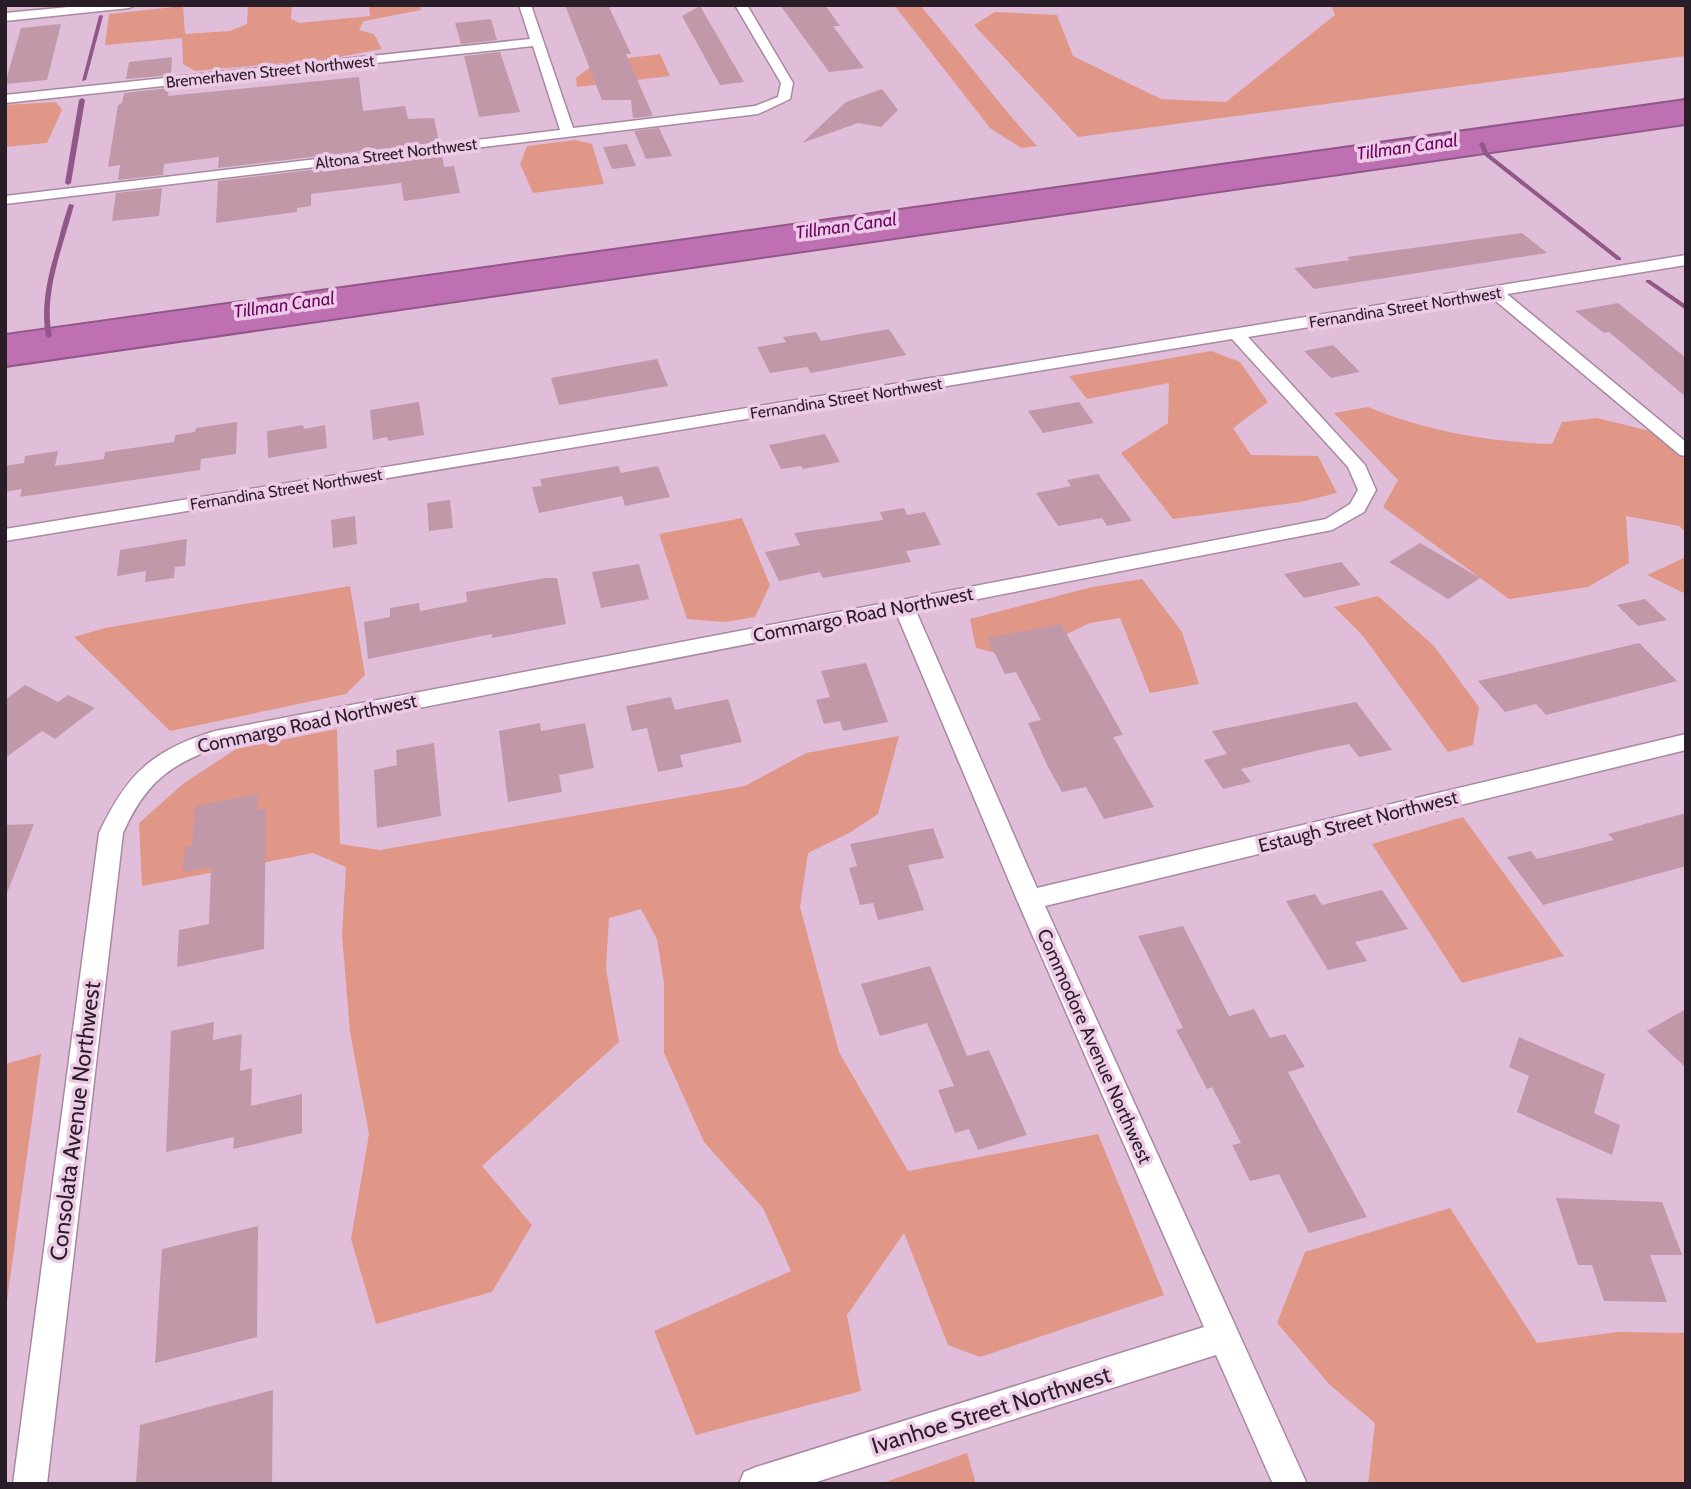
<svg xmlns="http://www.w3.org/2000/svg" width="1691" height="1489" font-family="Cabin,sans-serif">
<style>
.green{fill:#e19787}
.water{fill:#be70b2;stroke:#915788;stroke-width:2}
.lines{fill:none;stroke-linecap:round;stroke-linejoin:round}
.stream{fill:#915788;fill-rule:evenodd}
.building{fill:#c198a8}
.street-casing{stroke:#a988a2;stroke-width:3}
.street{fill:#fff;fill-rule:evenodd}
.labels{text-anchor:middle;stroke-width:7;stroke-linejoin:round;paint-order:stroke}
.far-street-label{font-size:16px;fill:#291d27;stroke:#edcbe6}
.far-water-label{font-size:18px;font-style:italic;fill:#6a0361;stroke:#edcbe6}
.street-label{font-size:19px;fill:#291d27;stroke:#edcbe6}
.near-street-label{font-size:23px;fill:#291d27;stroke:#edcbe6}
</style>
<rect width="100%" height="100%" fill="#e0bed9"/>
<g class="green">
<path d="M248 5H292L291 19 299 23 370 16 369 5H420L421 10 364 21 359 30 374 34 382 49 328 59 195 71 183 64 182 38 105 45 109 14 183 6 185 34 230 31 247 24Z"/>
<path d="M894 5H920C960 52 996 101 1037 146L1021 148 990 128Z"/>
<path d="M1331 5H1686V56L1078 137 974 25 995 12 1057 15 1073 56 1161 99 1226 102 1335 15Z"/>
<path d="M660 54 670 76 577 87 576 78 597 62Z"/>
<path d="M56 102 62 110 47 143 5 147V105Z"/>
<path d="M575 140 592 144 604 184 533 193 520 164 527 146Z"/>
<path d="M1211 351 1240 362 1268 402 1233 428 1251 455 1318 456 1337 493 1301 502 1173 519 1121 453 1168 423 1169 383 1087 399 1069 376Z"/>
<path d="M1368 407C1425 431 1490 442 1552 444L1562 422 1597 418 1650 431 1686 460V532L1679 526 1626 516 1629 563 1588 587 1509 599 1383 507 1398 480 1334 413Z"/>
<path d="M742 518 770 585 755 617 725 622 687 619 659 534Z"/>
<path d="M1686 557V594L1647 575Z"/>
<path d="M1142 579 1182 632 1199 684 1150 693 1120 618 1090 623 1016 658 976 648 970 619 1092 587Z"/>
<path d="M350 586 365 675 346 694 170 731 74 637 105 628Z"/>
<path d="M1378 596 1434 646 1479 707 1473 745 1448 752 1363 636 1334 607Z"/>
<path d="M337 729 340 844 380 850 745 786 806 753 899 736 878 814 851 832 808 853 800 907 839 1052 908 1171 1098 1134 1164 1295 980 1357 948 1345 904 1233 847 1315 861 1391 696 1435 654 1331 791 1271 763 1208 704 1142 664 1053V983L657 939 641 909 609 918 606 969 619 1042 482 1166 532 1225 492 1292 376 1324 351 1239 369 1134 350 1032 342 935 346 867 313 853 142 886 139 823 184 783 236 749Z"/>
<path d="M1463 817 1564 956 1462 983 1372 844Z"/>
<path d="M41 1054 5 1315V1064Z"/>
<path d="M1450 1208 1537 1343 1617 1332 1686 1333V1484H1368L1375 1423 1330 1385 1277 1323 1305 1252Z"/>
<path d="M967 1453 976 1484H880Z"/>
</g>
<path class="water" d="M1686 99V125L5 367V334Z"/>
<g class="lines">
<g class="stream">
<path d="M101 15 103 16 86 80 82 81 99 16Z"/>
<path d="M82 98 85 100 71 183 68 185 65 183 79 100Z"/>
<path d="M1482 142 1485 144 1488 153 1621 258V260H1617L1484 155 1479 144Z"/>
<path d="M69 204 74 205C63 247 43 293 52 336L49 338 46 336C40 304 49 272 58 242 61 229 65 216 69 204Z"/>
<path d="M1646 280H1650L1686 305V310L1646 282Z"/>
</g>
</g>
<g class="building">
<path d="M565 5H608L631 54H626L653 116 633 118 631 100H602Z"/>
<path d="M780 5H825L840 26H833L864 68 829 72Z"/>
<path d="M700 6 744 82 720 85 682 16Z"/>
<path d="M491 19 497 40 461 44 455 23Z"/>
<path d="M61 24 47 80 5 84 21 28Z"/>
<path d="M500 52 520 112 479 117 464 56Z"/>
<path d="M172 57 171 75 126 79 129 62Z"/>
<path d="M359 77 363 111 405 106 408 119 434 118 439 142 218 168 219 157 164 164 163 175 118 180 120 165 108 167 118 105 122 103 124 93 169 88 168 96Z"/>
<path d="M882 89 898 110 881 127 858 123 802 143 846 102Z"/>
<path d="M659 128 672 156 646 159 634 131Z"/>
<path d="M627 144 636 166 612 169 603 147Z"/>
<path d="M442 154 444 167 454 166 460 193 404 201 401 183 311 194V206L297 208V212L216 223 218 181Z"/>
<path d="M162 188 159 216 112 221 116 193Z"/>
<path d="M1522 233 1547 253 1314 289 1294 268 1350 260 1347 257Z"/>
<path d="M1618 303 1686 358V397L1609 332 1604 333 1575 311Z"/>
<path d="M889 329 906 355 811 373 807 367 770 373 757 347 786 342 783 337 816 332 821 341Z"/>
<path d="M1333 345 1360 372 1331 378 1304 351Z"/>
<path d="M657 359 668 386 559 405 551 378Z"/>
<path d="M419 402 424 435 388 441 387 437 373 440 370 410Z"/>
<path d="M1079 402 1094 423 1043 433 1028 411Z"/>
<path d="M237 422 236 454 201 459 200 470 20 497 22 489 5 492V466L24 463 25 456 58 451 55 466 104 459 105 452 174 442 175 435 195 432 196 428Z"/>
<path d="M303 425 304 429 325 425 327 448 268 458 267 431Z"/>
<path d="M825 434 840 462 803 469 801 466 781 469 769 445Z"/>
<path d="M618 466 621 473 658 466 670 497 625 506 622 496 539 513 532 487 542 486 540 479Z"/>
<path d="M1098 474 1132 521 1107 526 1102 518 1058 526 1036 493 1071 486 1067 480Z"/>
<path d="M450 500 453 528 429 531 427 503Z"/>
<path d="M904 508 907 515 925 512 941 545 906 551 911 562 823 578 820 572 779 581 765 552 800 545 794 533 883 520 880 512Z"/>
<path d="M355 516 357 544 333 548 331 520Z"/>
<path d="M187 539 185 566 175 567 174 578 145 582 146 571 117 576 120 550Z"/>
<path d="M1420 543 1480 578 1448 599 1389 562Z"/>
<path d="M1341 562 1361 585 1304 598 1284 574Z"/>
<path d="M639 564 649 599 601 608 592 572Z"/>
<path d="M545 578H557L566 624 492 638V634L368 659 364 622 390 617V608L419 603 420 611 467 602 466 592Z"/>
<path d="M1645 599 1667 620 1638 626 1617 605Z"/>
<path d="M1061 624 1123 735 1113 737 1154 807 1104 819 1086 787 1062 792 1048 767 1028 723 1041 720 1016 672 1005 674 987 638Z"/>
<path d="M1639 643 1677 681 1546 715 1536 704 1505 712 1478 681Z"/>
<path d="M866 663 888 722 843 731 840 721 824 724 816 700 830 697 821 671Z"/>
<path d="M25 685 58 702 68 695 95 708 55 739 42 731 5 758V700Z"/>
<path d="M671 697 675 710 728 699 742 742 680 755 683 767 658 772 647 728 632 731 626 706Z"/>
<path d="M1356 702 1392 750 1359 757 1349 744 1315 751 1241 769 1251 782 1223 789 1204 760 1227 754 1212 731Z"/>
<path d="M540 723 541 731 585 723 594 768 559 775 562 792 508 802 499 731Z"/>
<path d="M434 743 441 816 377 828 374 770 397 765 396 750Z"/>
<path d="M258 794 257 810 266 809 264 949 177 967 179 930 209 924 211 867 183 872 185 847 192 846 195 806Z"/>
<path d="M1686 813V866L1543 905 1507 857 1531 851 1537 859 1614 840 1608 834Z"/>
<path d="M34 824 7 893H5V825Z"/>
<path d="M933 828 944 858 908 865 924 910 878 920 873 903 860 905 849 868 857 866 850 844Z"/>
<path d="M1382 890 1408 929 1355 942 1367 961 1328 970 1286 901 1315 894 1322 905Z"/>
<path d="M1183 926 1229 1016 1254 1009 1270 1038 1285 1034 1305 1067 1288 1072 1367 1217 1309 1233 1279 1174 1250 1181 1232 1145 1241 1143 1212 1087 1207 1089 1176 1030 1183 1028 1138 936Z"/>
<path d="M930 966 967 1056 989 1050 1027 1135 978 1150 969 1129 955 1133 938 1090 954 1086 927 1023 880 1036 861 984Z"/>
<path d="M1686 1009V1068L1647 1031Z"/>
<path d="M214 1022 213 1040 242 1034 240 1071 252 1068 251 1106 302 1094V1133L233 1149 234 1137 166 1152 171 1031Z"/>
<path d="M1519 1037 1605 1074 1594 1113 1620 1125 1612 1155 1517 1112 1529 1076 1509 1067Z"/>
<path d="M1556 1198 1662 1202 1682 1255H1650L1667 1302 1604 1301 1592 1265H1578Z"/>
<path d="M258 1226 257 1337 155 1363 162 1249Z"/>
<path d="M273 1390 272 1484H136L140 1425Z"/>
</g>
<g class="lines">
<defs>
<g id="street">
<path d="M90 5H135L129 8 5 21V13Z"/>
<path d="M519 5H531L573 128 755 106 778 97 781 83 735 5H747L793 83 790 99 758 114 5 204V196L560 130 533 46 5 103V95L530 39Z"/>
<path d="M1686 255V265L1507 294 1686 442V456L1680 455 1491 297 1248 337 1365 465 1376 490 1364 512 1332 530 916 611 1037 888 1686 734V750L1045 906 1307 1484H1273L1216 1355 810 1484H739L744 1472 756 1467 1204 1327 1017 900 897 615 218 747C168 765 145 784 123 833L47 1484H13L99 833C127 774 152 750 215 731L1326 519 1350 504 1358 490 1348 467 1232 339 5 541V529Z"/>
</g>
</defs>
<use href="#street" class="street-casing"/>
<use href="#street" class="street"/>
</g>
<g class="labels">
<g class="far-street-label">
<text transform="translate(270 71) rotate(-6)" y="6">Bremerhaven Street Northwest</text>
<text transform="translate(396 153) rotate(-7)" y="6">Altona Street Northwest</text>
<text transform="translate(1405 307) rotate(-9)" y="6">Fernandina Street Northwest</text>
<text transform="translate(846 398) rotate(-9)" y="6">Fernandina Street Northwest</text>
<text transform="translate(286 489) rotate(-9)" y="6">Fernandina Street Northwest</text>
</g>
<g class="far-water-label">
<text transform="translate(1407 147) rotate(-8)" y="6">Tillman Canal</text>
<text transform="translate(846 226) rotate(-8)" y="6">Tillman Canal</text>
<text transform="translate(284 305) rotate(-8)" y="6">Tillman Canal</text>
</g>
<g class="street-label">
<text transform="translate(863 614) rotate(-11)" y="7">Commargo Road Northwest</text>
<text transform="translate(307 723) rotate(-12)" y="7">Commargo Road Northwest</text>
<text transform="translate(1358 821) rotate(-14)" y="7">Estaugh Street Northwest</text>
<text transform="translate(1095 1046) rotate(66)" y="7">Commodore Avenue Northwest</text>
</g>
<g class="near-street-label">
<text transform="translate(75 1121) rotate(-83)" y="8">Consolata Avenue Northwest</text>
<text transform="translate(991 1410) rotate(-17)" y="8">Ivanhoe Street Northwest</text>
</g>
</g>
<rect width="1691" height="1489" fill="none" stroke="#291d27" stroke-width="14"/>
</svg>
